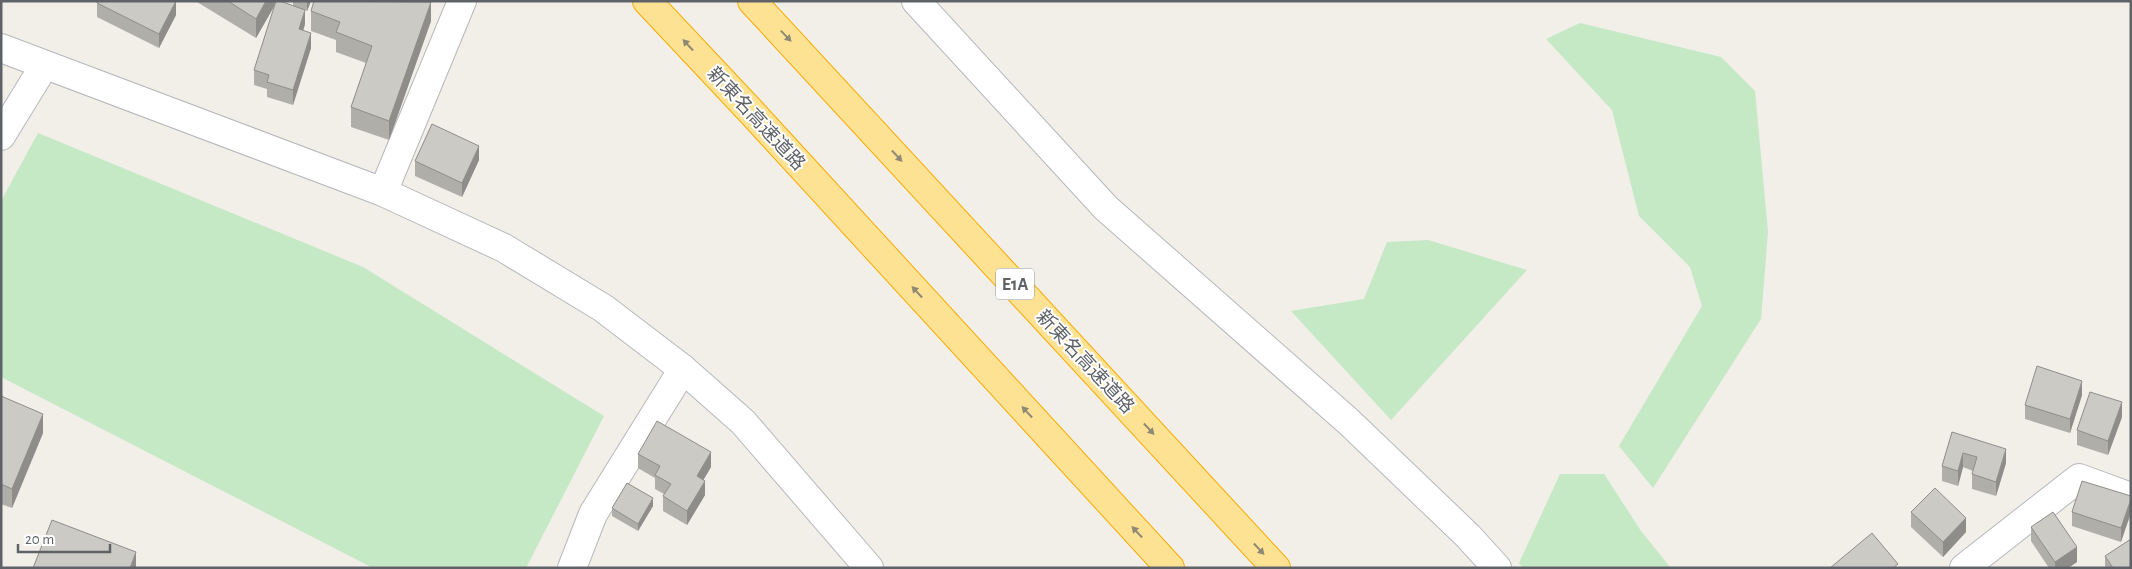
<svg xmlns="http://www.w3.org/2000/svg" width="2132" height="569" font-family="'Alegreya Sans','Noto Sans JP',sans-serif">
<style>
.green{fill:#c5e8c5}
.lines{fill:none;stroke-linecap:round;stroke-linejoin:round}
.minor-casing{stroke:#b5b8bc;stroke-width:30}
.highway-casing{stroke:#f9ab00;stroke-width:30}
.minor{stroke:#fff;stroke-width:28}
.highway{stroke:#fde293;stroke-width:28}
.wall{fill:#afaea9}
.shaded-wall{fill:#8f8d8a}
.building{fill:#cccac5;stroke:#8f8d8a}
.oneway{fill:#8e8975}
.labels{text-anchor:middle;stroke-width:4;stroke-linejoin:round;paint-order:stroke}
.shield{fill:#fff;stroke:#8f9295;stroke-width:1}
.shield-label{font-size:18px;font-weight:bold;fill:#5f6368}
.street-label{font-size:19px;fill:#5f6368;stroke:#fff}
</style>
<rect width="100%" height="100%" fill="#f1efe8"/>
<g class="green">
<path d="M1580 23 1721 57 1755 91 1768 232 1761 319 1653 488 1619 446 1702 306 1690 267 1639 216 1612 110 1546 39Z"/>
<path d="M38 133 363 267 604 416 526 568H373L1 377V201Z"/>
<path d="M1428 240 1527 270 1391 420 1291 311 1364 299 1387 242Z"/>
<path d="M1560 474H1604L1641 531 1671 568H1523L1519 563Z"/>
</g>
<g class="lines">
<defs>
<g id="minor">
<path d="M916 1 1106 208 1349 422 1468 536 1497 568"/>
<path d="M1 48 383 192 504 248 603 308 683 369 743 422 869 568"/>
<path d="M1 136 44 66"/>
<path d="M383 192 462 1"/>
<path d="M572 568 593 514 683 369"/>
<path d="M1964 568 2079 478 2131 497"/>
</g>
<g id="highway">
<path d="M647 1 756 117 1170 568"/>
<path d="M752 1 1276 568"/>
</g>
</defs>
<use href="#minor" class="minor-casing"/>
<use href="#highway" class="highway-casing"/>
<use href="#minor" class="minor"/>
<use href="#highway" class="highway"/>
</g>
<g class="wall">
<path d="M176 1V15L159 48 97 17V3Z"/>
<path d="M197 1H280L293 6V1H311L307 11 305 10V24L303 31 311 48 293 105 267 97V89L254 85V70L275 5 256 38 197 2Z"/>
<path d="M311 11 431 21 389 140 351 127V107L366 63 336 52V40L311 31Z"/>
<path d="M479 160 462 197 415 176V161Z"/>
<path d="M2082 395 2070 433 2025 419V405Z"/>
<path d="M1 396 43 433 12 508 1 504Z"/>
<path d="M2122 417 2108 455 2077 445V430Z"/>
<path d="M1952 432 2006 463 1996 496 1972 489V474L1973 471 1963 467 1958 486 1942 481V466Z"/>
<path d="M638 454 711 467 703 480 705 495 687 525 663 511V496L664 494 655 489V478L638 468Z"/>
<path d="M2131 496 2121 542 2072 526V512Z"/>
<path d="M653 506 638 531 612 516V508Z"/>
<path d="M1911 512 1966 532 1943 557 1911 527Z"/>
<path d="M2031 527 2077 562 2068 568H2049L2031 541Z"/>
<path d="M2105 556 2131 568H2105Z"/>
</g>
<g class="shaded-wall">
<path d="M176 1V15L159 48V34Z"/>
<path d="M266 1H276V3L256 38V19Z"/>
<path d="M307 1H311L307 11Z"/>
<path d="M431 2V21L389 140V121Z"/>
<path d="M305 10V24L299 44V29Z"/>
<path d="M311 33V48L293 105V90Z"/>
<path d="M479 146V160L462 197V183Z"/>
<path d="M2082 381V395L2070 433V419Z"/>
<path d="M2122 402V417L2108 455V441Z"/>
<path d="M43 414V433L12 508V489Z"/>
<path d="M2006 449V463L1996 496V482Z"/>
<path d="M711 452V467L697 491V476Z"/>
<path d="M1963 453V467L1958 486V471Z"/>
<path d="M705 481V495L687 525V511Z"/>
<path d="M653 498V506L638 531V524Z"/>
<path d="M2131 499V513L2121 542V528Z"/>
<path d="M1966 518V532L1943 557V542Z"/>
<path d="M2077 547V562L2068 568H2055V562Z"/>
<path d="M136 552V568H130Z"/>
</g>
<g class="building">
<path d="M97 1H176L159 34 97 3Z"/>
<path d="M228 1H266L256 19Z"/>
<path d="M276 1H280L305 10 299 29 311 33 293 90 267 82 269 75 254 70Z"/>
<path d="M314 1 431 2 389 121 351 107 372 46 336 32 340 22 311 11Z"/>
<path d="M432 124 479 146 462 183 415 161Z"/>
<path d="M2037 366 2082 381 2070 419 2025 405Z"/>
<path d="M2090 392 2122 402 2108 441 2077 430Z"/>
<path d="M1 396 43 414 12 489 1 484Z"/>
<path d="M657 421 711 452 697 476 705 481 687 511 663 496 671 484 655 475 660 466 638 454Z"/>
<path d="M1952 432 2006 449 1996 482 1972 474 1977 457 1963 453 1958 471 1942 466Z"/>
<path d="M2082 481 2131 496V499L2121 528 2072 512Z"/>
<path d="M627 483 653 498 638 524 612 508Z"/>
<path d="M1935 488 1966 518 1943 542 1911 512Z"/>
<path d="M2053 512 2077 547 2055 562 2031 527Z"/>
<path d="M52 520 136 552 130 568H33Z"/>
<path d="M1872 533 1898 564 1893 568H1830Z"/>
<path d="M2131 539V568H2113L2105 556Z"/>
</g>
<defs><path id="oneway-solid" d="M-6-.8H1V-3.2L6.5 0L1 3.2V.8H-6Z" transform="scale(1.25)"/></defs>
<g class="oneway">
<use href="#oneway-solid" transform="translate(786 36) rotate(46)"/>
<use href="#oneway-solid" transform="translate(688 45) rotate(-133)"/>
<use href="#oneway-solid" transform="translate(897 156) rotate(47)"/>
<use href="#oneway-solid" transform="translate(917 292) rotate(-133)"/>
<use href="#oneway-solid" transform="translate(1027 412) rotate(-133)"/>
<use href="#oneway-solid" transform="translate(1149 429) rotate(47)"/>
<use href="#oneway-solid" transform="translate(1137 532) rotate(-133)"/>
<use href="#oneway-solid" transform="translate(1259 549) rotate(47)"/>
</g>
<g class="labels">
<rect class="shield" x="996" y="268.5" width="38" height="31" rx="4"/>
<g class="shield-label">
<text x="1015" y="290">E1A</text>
</g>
<g class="street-label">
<text transform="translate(757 118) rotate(47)" y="7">新東名高速道路</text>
<text transform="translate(1086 361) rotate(47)" y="7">新東名高速道路</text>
</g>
</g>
<rect width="2132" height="569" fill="none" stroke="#5f6368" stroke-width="5"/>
<path d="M18 544v8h92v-8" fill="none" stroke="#5f6368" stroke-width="2.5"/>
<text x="25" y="544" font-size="15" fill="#5f6368" stroke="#ffffff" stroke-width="4" paint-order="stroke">20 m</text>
</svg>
